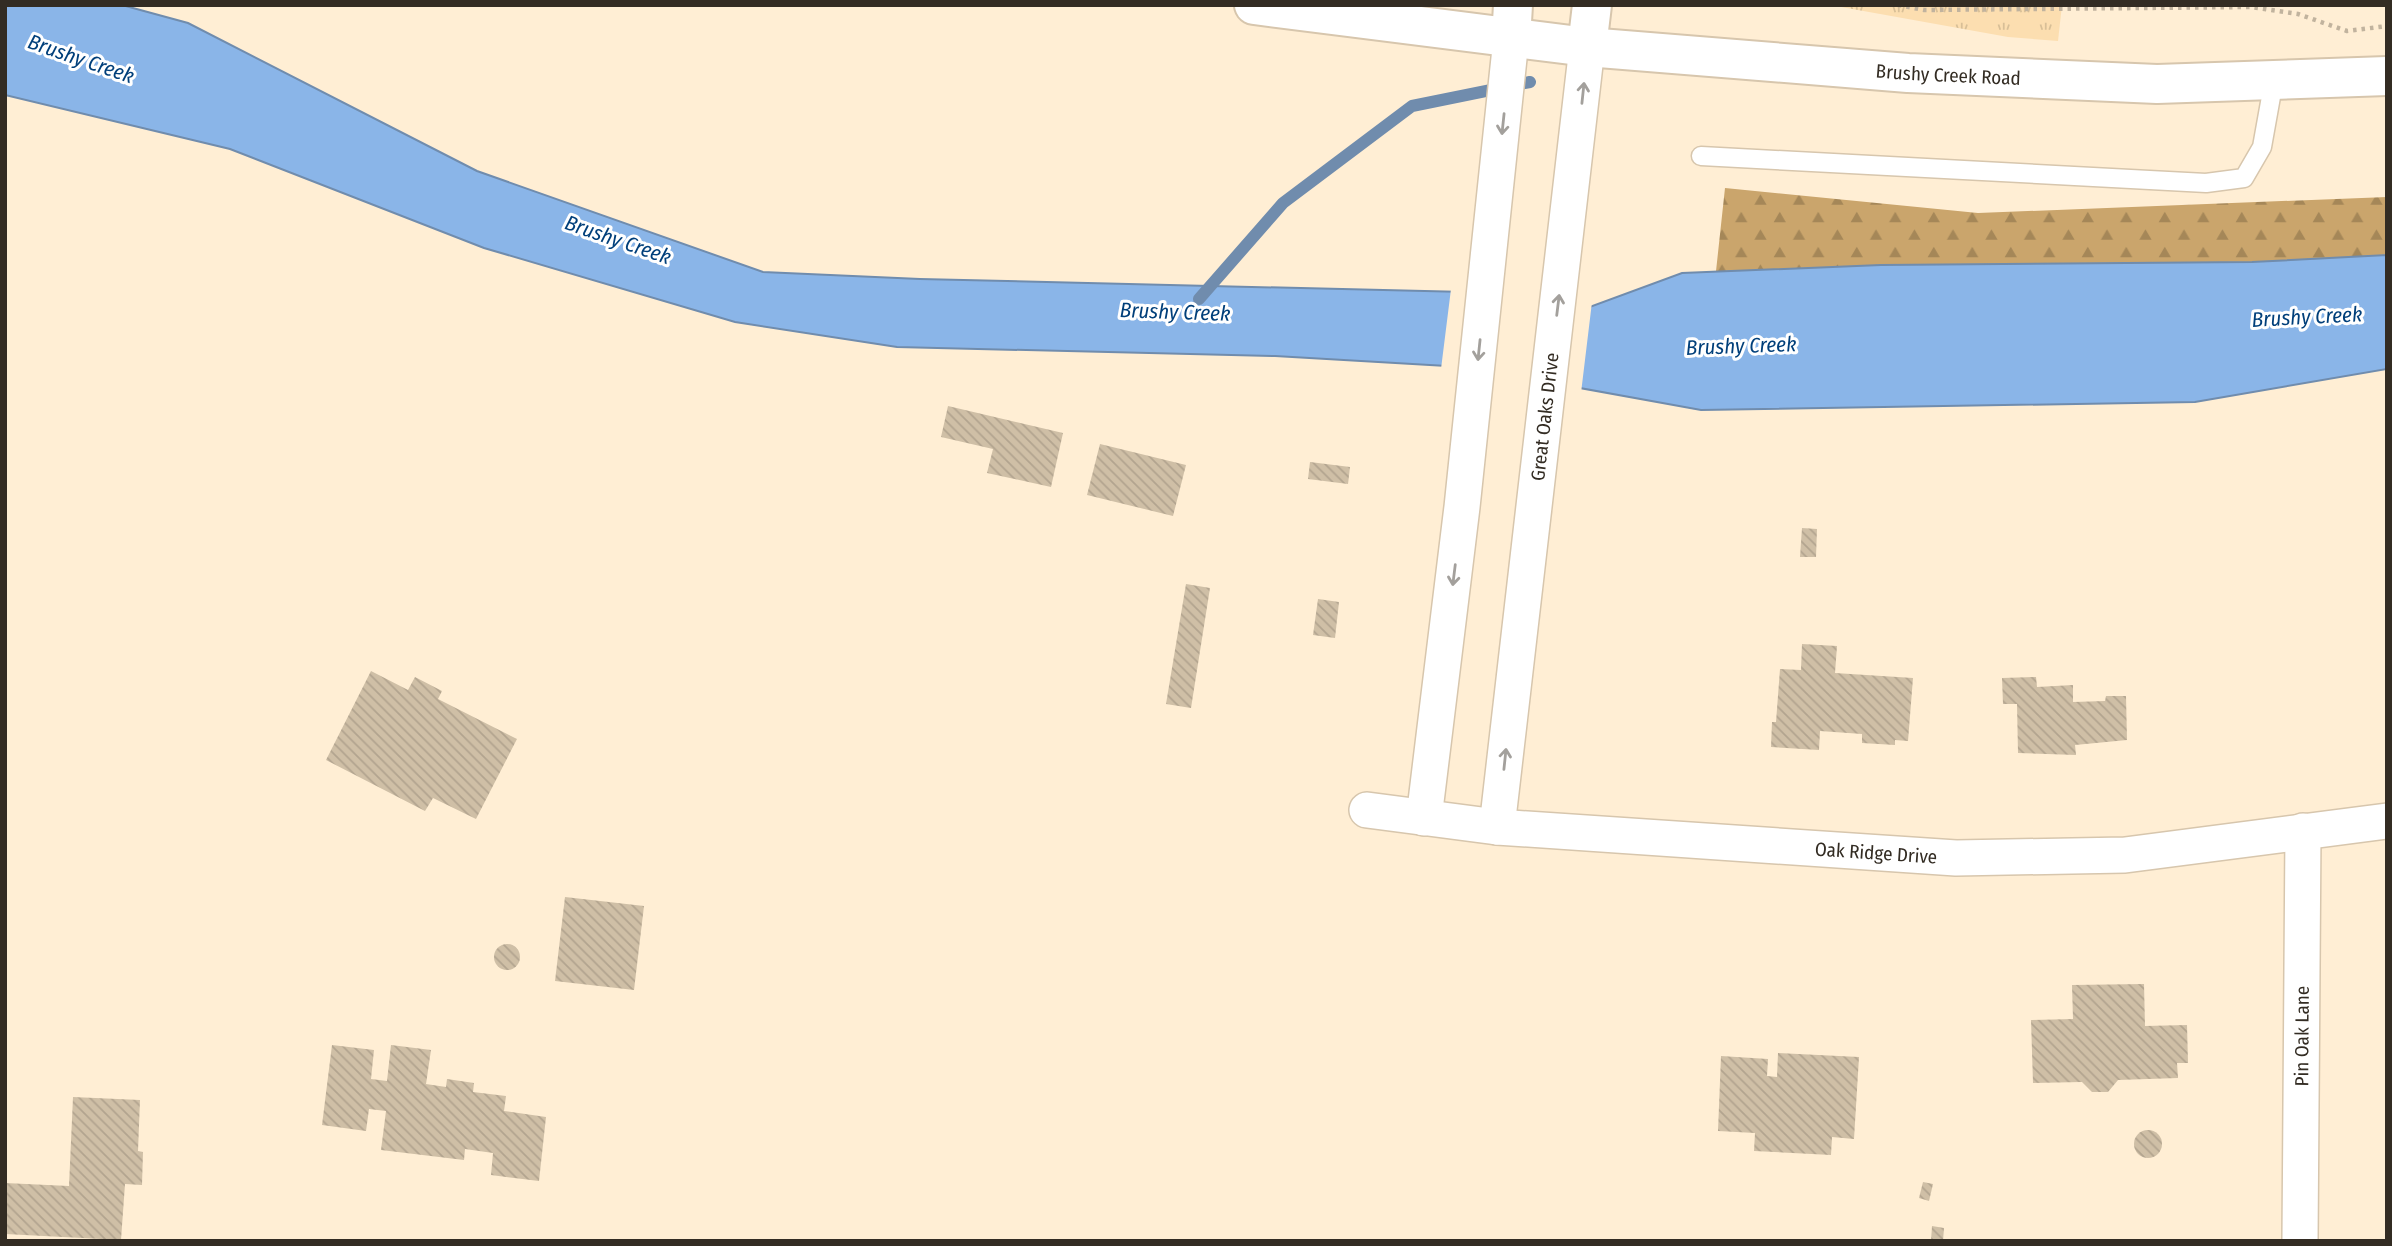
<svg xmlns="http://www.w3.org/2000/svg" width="2392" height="1246" font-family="'Fira Sans Condensed',sans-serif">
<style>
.grass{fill:url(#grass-tufts)}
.forest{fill:url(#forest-firs)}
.water{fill:#8ab5e8;stroke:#708cad;stroke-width:2}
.pier{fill:#ffeed4}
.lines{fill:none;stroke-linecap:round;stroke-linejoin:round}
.stream{stroke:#708cad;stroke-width:12}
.building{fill:url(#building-back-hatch)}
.service-casing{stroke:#d7c6ad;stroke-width:21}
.minor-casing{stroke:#d7c6ad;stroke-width:38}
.tertiary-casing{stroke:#d7c6ad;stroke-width:42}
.path{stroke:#c1b39e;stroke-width:4.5;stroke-dasharray:3.5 5;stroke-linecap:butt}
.service{stroke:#fff;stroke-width:18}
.minor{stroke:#fff;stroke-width:35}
.tertiary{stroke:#fff;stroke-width:38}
.oneway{stroke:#a3a09c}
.labels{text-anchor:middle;stroke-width:6;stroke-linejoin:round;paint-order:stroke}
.street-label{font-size:19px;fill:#332c23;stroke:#fff}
.water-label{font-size:21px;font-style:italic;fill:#003f7a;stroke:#fff}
</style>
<defs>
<pattern id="grass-tufts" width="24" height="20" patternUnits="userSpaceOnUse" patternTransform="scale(1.75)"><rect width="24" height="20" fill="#fcdeb0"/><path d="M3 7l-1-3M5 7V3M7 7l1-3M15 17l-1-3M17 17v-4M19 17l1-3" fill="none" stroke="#d8bf97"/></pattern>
<pattern id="forest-firs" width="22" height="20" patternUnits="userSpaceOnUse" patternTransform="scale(1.75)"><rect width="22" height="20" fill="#caa56c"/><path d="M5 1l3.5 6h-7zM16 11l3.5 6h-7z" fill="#a58758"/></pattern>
<pattern id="building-back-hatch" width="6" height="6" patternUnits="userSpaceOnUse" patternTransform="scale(1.75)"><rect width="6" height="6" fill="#cfbfa6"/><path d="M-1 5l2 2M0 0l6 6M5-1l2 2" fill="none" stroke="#b2a48f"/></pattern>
</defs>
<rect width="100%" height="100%" fill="#ffeed4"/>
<path class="grass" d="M1830 5H2062L2058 41 2008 37Z"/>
<path class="forest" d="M1725 188 1978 213 2387 197V369L1701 410Z"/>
<path class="water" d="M5 5H122L188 23 477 171 763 272 920 279 1507 293 1560 318 1682 273 1881 265 2252 262 2387 255V369L2195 402 1701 410 1464 367 1275 356 897 347 735 322 484 248 230 149 5 95Z"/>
<path class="pier" d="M1451 289 1508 290 1560 314 1592 302 1581 393 1441 369Z"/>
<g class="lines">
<path class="stream" d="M1199 299 1283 203 1412 106 1530 82"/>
</g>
<g class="building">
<path d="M948 406 1063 433 1051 487 987 473 993 449 941 437Z"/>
<path d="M1100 444 1186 465 1173 516 1087 495Z"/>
<path d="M1310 462 1350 467 1348 484 1308 479Z"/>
<path d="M1802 528 1817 529 1816 557H1800Z"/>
<path d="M1186 584 1210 588 1191 708 1166 704Z"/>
<path d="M1318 599 1339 602 1335 638 1313 635Z"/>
<path d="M1802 644 1837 646 1835 673 1913 678 1908 741 1895 740V745L1862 743V734L1820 731 1819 750 1771 747 1772 722H1776L1780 669 1801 670Z"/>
<path d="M371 671 408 690 415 677 442 691 438 699 517 739 476 819 433 798 425 811 326 760Z"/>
<path d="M2036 677 2037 687 2073 685V702L2105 701 2106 696H2126L2127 740 2075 745 2076 755 2018 753 2017 704H2003L2002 678Z"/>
<path d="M565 897 644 906 634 990 555 981Z"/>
<circle cx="507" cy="957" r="13"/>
<path d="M2144 984 2145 1026 2187 1025 2188 1063H2177L2178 1078 2118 1080 2108 1092H2092L2082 1082 2033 1083 2031 1020 2073 1019 2072 985Z"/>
<path d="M332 1045 374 1050 371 1079 387 1081 391 1045 431 1050 426 1084 446 1087 447 1079 474 1083 473 1092 506 1096 504 1111 546 1117 539 1181 491 1175 493 1153 465 1149 464 1160 381 1150 386 1111 369 1109 366 1131 322 1125Z"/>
<path d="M1778 1053 1859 1057 1854 1139 1832 1137 1831 1155 1754 1151 1755 1133 1718 1131 1721 1056 1768 1059 1767 1076 1777 1077Z"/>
<path d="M73 1097 140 1100 138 1151 143 1152 142 1185 125 1184 121 1240 5 1234V1183L69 1186Z"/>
<circle cx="2148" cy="1144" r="14"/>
<path d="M1923 1182 1933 1184 1929 1201 1919 1198Z"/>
<path d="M1932 1226 1944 1228 1943 1241H1931Z"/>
</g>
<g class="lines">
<defs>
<path id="service" d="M1701 156 2206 183 2244 178 2262 147 2274 80"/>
<g id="minor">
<path id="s1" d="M1367 810 1497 827 1956 858 2125 855 2387 821"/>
<path d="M1424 818 1462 507 1511 39"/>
<path id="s2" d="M1497 827 1587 47"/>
<path id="s3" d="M2300 1241 2303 831"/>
</g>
<g id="tertiary">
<path id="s4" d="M1254 5 1587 47 1908 73 2157 84 2387 76"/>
<path d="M1511 39 1513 5"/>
<path d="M1587 47 1592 5"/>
</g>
</defs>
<use href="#service" class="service-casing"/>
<use href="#minor" class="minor-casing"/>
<use href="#tertiary" class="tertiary-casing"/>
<path class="path" d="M1898 5 1924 10 2251 7 2298 14 2347 31 2387 26"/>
<use href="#service" class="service"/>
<use href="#minor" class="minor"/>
<use href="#tertiary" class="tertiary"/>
</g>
<defs><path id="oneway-shaft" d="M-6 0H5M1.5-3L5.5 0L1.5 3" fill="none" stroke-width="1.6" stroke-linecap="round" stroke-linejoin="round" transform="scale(1.75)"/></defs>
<g class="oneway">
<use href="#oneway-shaft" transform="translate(1583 93) rotate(-84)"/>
<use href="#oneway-shaft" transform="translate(1503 124) rotate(96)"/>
<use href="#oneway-shaft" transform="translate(1558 305) rotate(-83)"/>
<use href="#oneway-shaft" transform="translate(1479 350) rotate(96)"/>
<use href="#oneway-shaft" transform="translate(1454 575) rotate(97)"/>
<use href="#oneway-shaft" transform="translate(1505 759) rotate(-84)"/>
</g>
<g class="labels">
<g class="street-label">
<text dy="7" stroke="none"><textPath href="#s4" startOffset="698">Brushy Creek Road</textPath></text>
<text dy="7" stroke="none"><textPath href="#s2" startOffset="413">Great Oaks Drive</textPath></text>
<text dy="7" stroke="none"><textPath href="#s1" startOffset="511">Oak Ridge Drive</textPath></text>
<text dy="7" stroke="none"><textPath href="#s3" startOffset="205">Pin Oak Lane</textPath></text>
</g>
<g class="water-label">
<text transform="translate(81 59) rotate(19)" y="7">Brushy Creek</text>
<text transform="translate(618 240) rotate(19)" y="7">Brushy Creek</text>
<text transform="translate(1175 312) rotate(2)" y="7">Brushy Creek</text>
<text transform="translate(2307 317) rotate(-3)" y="7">Brushy Creek</text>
<text transform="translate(1741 346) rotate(-2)" y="7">Brushy Creek</text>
</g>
</g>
<rect width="2392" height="1246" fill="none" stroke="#332c23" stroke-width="14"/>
</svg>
